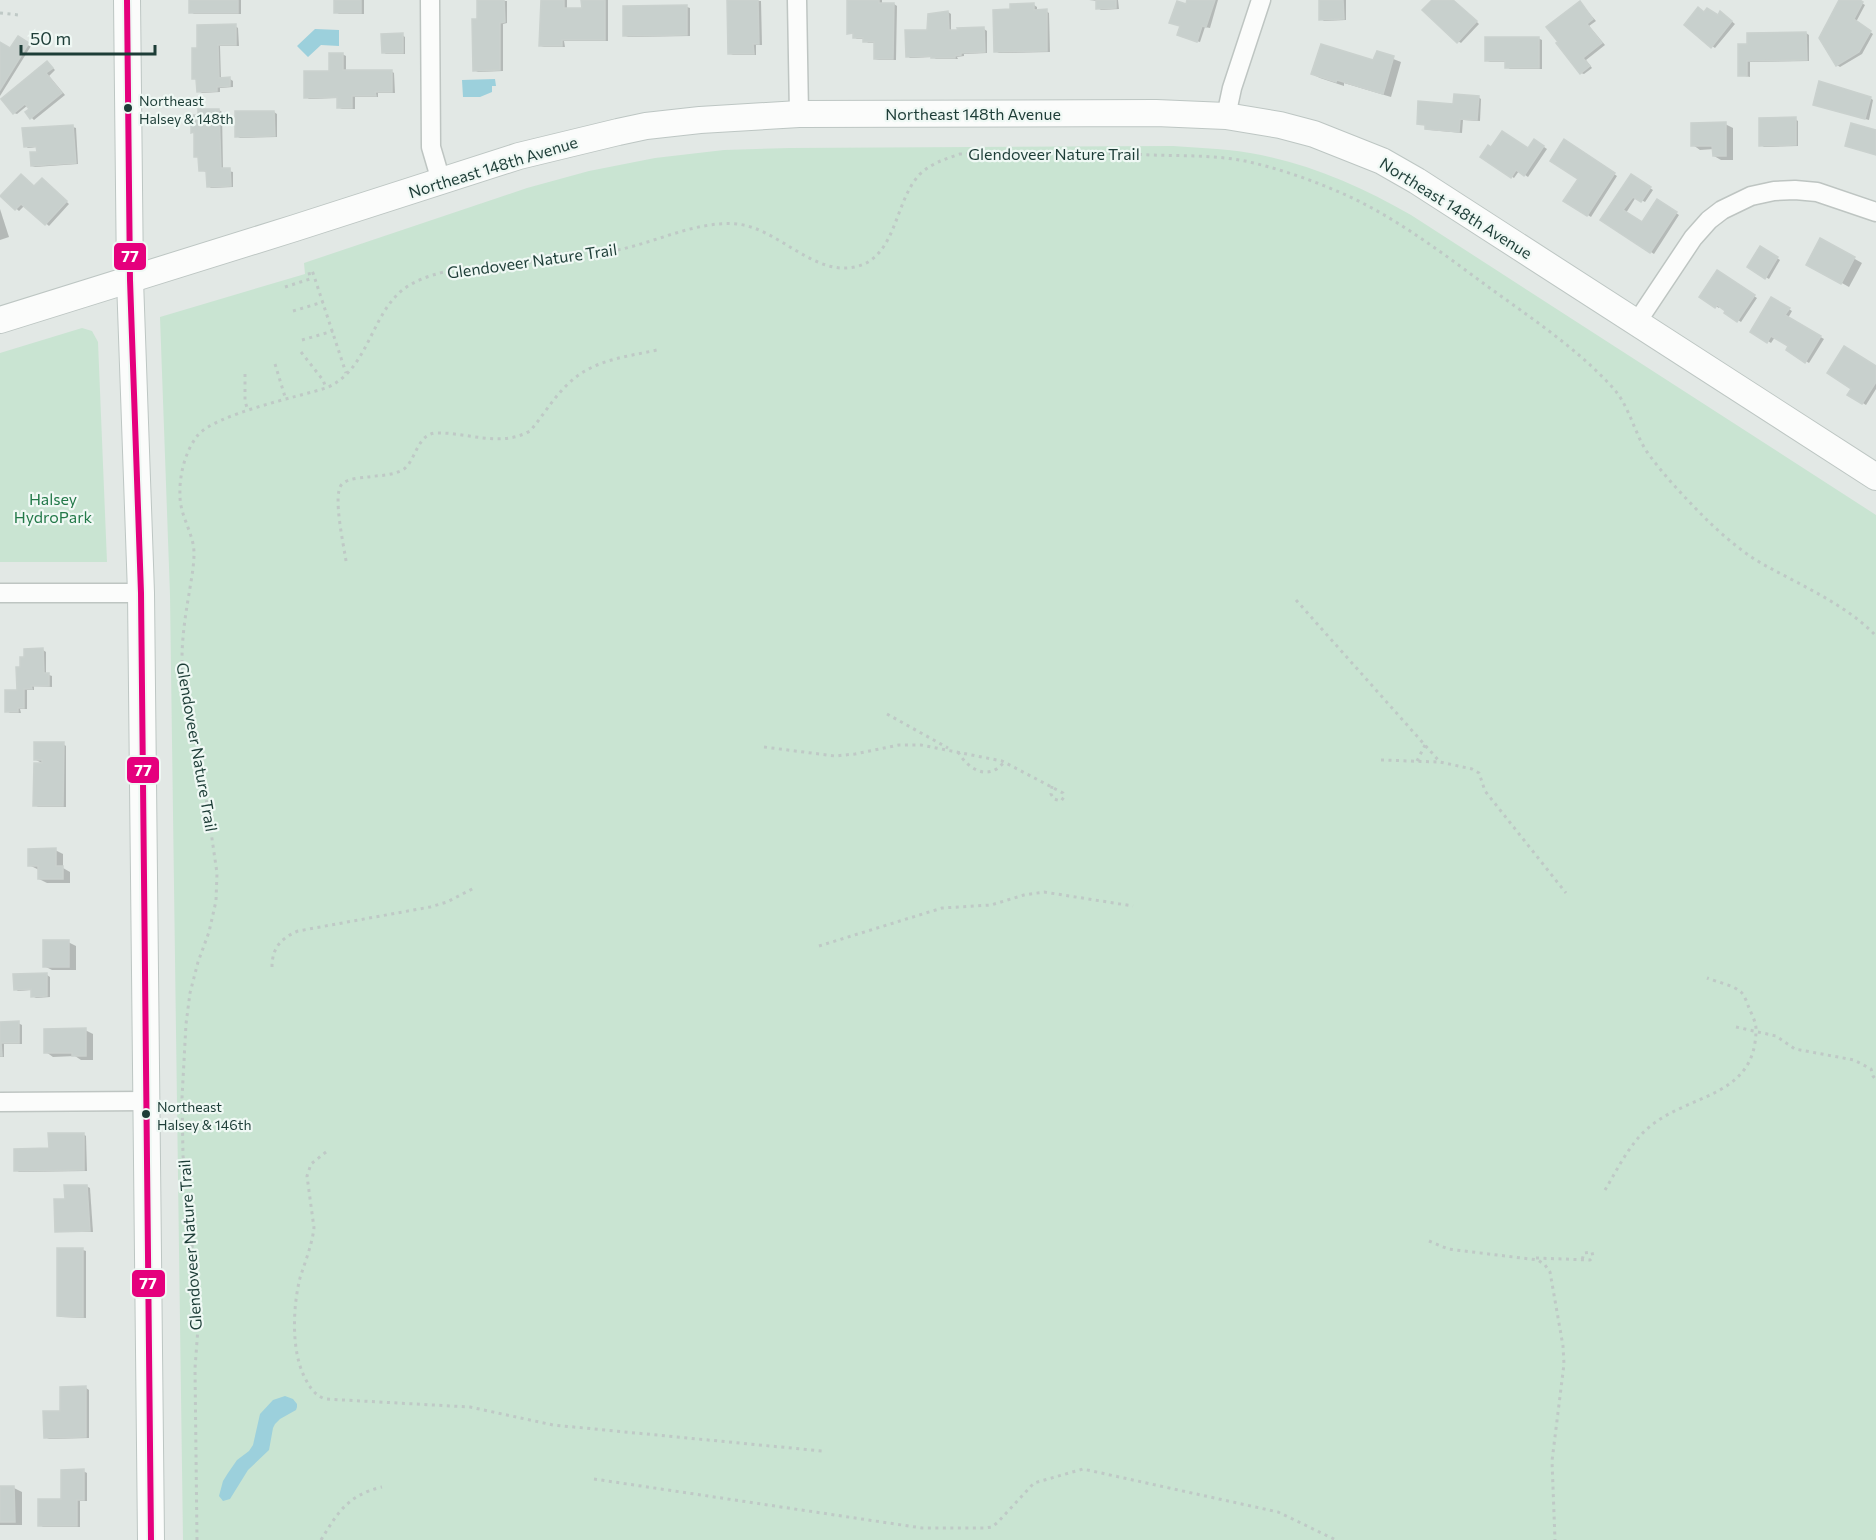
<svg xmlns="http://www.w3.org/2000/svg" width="1876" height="1540" font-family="Commissioner,sans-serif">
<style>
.green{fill:#c9e4d2}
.water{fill:#9cd0dc}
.shadow{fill:#0003}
.building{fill:#c8d0cd;stroke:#cad1ce;stroke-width:1.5}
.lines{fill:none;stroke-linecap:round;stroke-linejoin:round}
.street-casing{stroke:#bec5c2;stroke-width:21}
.secondary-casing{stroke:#bdc6c3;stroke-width:28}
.path{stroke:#bfc9c6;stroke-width:3;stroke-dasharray:3 4.5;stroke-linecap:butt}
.street{stroke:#fbfcfb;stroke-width:18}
.secondary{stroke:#fbfcfb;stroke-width:26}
.bus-1-casing{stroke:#eff8f4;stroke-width:10}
.bus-1{stroke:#e5007d;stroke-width:6}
.bus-dot{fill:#1d3d37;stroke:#eff8f4;stroke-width:2}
.labels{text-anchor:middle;stroke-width:4.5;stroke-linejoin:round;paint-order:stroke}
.bus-label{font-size:14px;fill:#1d3d37;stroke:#eff8f4;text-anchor:start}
.street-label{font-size:16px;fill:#1d3d37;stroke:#eff8f4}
.park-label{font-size:16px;fill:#237949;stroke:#eff8f4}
.line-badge{stroke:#eff8f4;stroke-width:2}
.badge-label{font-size:16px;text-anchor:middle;font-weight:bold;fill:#fff}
</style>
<rect width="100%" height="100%" fill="#e2e8e5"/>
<g class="green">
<path d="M1173 146C1202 148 1232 149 1261 155 1315 166 1364 188 1411 215L1876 515V1540H183L170 595 160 317 305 274 304 263 527 188 589 171 655 158 724 150 790 148Z"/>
<path d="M82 328 92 331 98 342 107 562H0V353Z"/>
</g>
<g class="water">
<path d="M315 29 339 30V46L321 45 308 57 297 46Z"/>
<path d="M495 79 496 86H492V92L480 97H463L462 80Z"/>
<path d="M285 1396 293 1399 297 1404V1407L296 1410 280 1419 275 1424 273 1428 269 1450 248 1470 230 1499 223 1501 219 1496 223 1481 228 1473 237 1460 249 1451 253 1445 260 1414 273 1400Z"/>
</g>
<g class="shadow">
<path d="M191 0H241V14H194L191 12Z"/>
<path d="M336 0H364V14H339L336 12Z"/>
<path d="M478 0 507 1V23L503 24V71L478 72 474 70 478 20Z"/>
<path d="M542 0H567V9H583V0H608V41H564L565 47H544L541 46Z"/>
<path d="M729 0 761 1 762 45H756V55H733L729 53Z"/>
<path d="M848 0H882V4H894L897 6 896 60H879L875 59V43H868L865 39H857L854 37V34L849 33Z"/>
<path d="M1089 0H1118L1119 9 1101 10 1098 8V1Z"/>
<path d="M1189 0H1218L1210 28 1205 27 1200 42 1182 37V26Z"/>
<path d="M1320 0H1346V20L1324 21 1321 19Z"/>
<path d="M1434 0H1453L1479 24 1461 43 1458 41Z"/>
<path d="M1841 0H1857L1865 5 1856 22 1873 34 1862 54 1840 67 1837 65Z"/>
<path d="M1580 3 1596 21 1589 26 1605 45 1586 60 1592 68 1584 74 1581 73 1560 42Z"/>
<path d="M1034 5 1037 7V11H1046L1049 13 1050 52 999 53 995 51 1012 11Z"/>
<path d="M687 7 690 8V36L628 37 624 35Z"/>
<path d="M948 12 951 14V32L984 29 987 31V53L964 54V56L957 57 958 59H936L933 57 910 58 907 56Z"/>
<path d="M1705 13 1718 16 1724 15 1735 24 1715 48 1712 46Z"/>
<path d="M235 26 238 28 239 46H220L221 79H230L233 81V87L220 88V92L202 93 198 91V81L194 78 199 49Z"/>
<path d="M1806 33 1809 35V61L1750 62V77L1740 75V46Z"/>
<path d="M402 35 405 37V54H386L383 52Z"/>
<path d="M18 38 31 46 0 96V43L11 50Z"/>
<path d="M1538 38 1542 40V69H1510L1507 67V62H1490L1486 60Z"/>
<path d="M1378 53 1401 62 1391 97 1344 83V86L1320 78 1312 74 1374 62Z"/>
<path d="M342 54 346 56V72L391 71 394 73 395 93H378V97H355V109H342L338 107V98L309 99 306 97 331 72Z"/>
<path d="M48 63 55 70 49 76 65 95 34 120 27 113 31 109 28 105 17 114 14 113Z"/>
<path d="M1478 97 1481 99 1480 121 1463 120 1462 133 1430 130 1427 128V125L1418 123 1454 106Z"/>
<path d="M1870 98 1873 100 1869 120 1818 106Z"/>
<path d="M219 110 222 112 223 170 233 172V187L211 188 208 186 207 172 200 170V158L196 156 195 133 193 132Z"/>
<path d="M274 112 277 114V137L240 138 236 136Z"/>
<path d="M1795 119 1798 121V146L1764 147 1761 145Z"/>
<path d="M1725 124 1733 128V160H1721L1714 156V149L1700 150 1693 145Z"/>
<path d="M73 127 76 128 78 164 35 167 32 166 38 153V147L28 148 25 146Z"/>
<path d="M1535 141 1547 149 1528 177 1519 171 1514 178 1482 157 1529 150Z"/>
<path d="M1564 141 1617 176 1591 217 1566 201 1580 178Z"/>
<path d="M1631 176 1653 190 1645 202 1636 197 1626 213 1642 224 1658 201 1679 215 1654 254 1602 220Z"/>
<path d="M45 182 69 204 49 226 25 205 19 211 2 196 35 188Z"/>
<path d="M0 209 9 237 0 240Z"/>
<path d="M1821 240 1862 263 1849 287 1808 264Z"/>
<path d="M1761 248 1780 260 1769 279 1749 267Z"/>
<path d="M1717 272 1757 298 1741 322 1726 312 1727 310 1720 306 1719 308 1701 297Z"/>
<path d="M1772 299 1792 311 1788 318 1824 339 1809 363 1788 350 1790 346 1775 337 1771 343 1752 331Z"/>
<path d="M1876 368V389L1866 405 1849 394Z"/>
<path d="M43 650 46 652V674L52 676V687L34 686V690H27V709H20L21 713H10L7 711Z"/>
<path d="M63 744 66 746V807H38L35 805 44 764 36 760Z"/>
<path d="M55 850 63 854V868L70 872V883H47L39 879V870L29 865Z"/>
<path d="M68 942 76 946V970H52L44 966Z"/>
<path d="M47 975 50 977V997L36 998 32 996V990L18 991 15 989Z"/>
<path d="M0 1023H18L22 1025V1044H4V1057H0Z"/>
<path d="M85 1030 93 1034V1060H81L75 1056 53 1057 46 1052Z"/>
<path d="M83 1134 86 1136 87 1171 19 1172 16 1170 50 1150Z"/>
<path d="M86 1186 90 1188 93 1232H60L57 1231 66 1200Z"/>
<path d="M83 1250 86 1251V1318L61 1317 58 1316Z"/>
<path d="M86 1388 89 1390V1438L49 1439 45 1437 62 1413Z"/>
<path d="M83 1471 87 1473V1501H80V1527H43L40 1525 62 1501Z"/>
<path d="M0 1488H14L22 1492V1525H0Z"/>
</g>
<g class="building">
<rect x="189" y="0" width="49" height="13"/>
<rect x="334" y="0" width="27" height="13"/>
<path d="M477 0H504L505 22 500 23V70L473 71 472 19H477Z"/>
<path d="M541 0H564V8H582L581 0H605V40H562V46H539Z"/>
<path d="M727 0H758L759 44H753L754 54H728Z"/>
<path d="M847 0H879V3H894L893 59H874V42H863V38H853V33L847 34Z"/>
<path d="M1096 0H1116V8L1096 9Z"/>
<path d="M1187 0H1215L1206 27 1202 26 1197 42 1177 35 1180 26 1169 23 1177 1 1186 4Z"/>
<path d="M1319 0H1343L1344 19 1319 20Z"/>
<path d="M1432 0H1453L1477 21 1457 43 1422 10Z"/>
<path d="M1839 0H1860L1863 2 1854 19 1871 31 1859 52 1836 66 1819 38Z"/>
<path d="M1580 1 1593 19 1587 24 1602 43 1583 58 1590 66 1580 74 1556 43 1558 42 1546 27Z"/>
<path d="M1034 3V10L1047 9V51L994 52 993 10 1010 9V4Z"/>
<path d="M687 5V35L623 36V6Z"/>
<path d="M1698 7 1704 12 1707 8 1718 15 1720 11 1732 21 1711 48 1684 25Z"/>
<path d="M948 11 949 30H958L957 28 984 27 985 52 961 53V55L955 56V58H931V56L906 57 905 30H927L928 14Z"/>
<path d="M236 24V45H218L219 78 230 77V86L217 87V91L197 92 196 79H192V48H197V25Z"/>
<path d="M1806 32 1807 60 1747 61V76H1738V44H1747V33Z"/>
<path d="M403 33V53H382L381 34Z"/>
<path d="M18 36 29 43 0 90V42L10 48Z"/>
<path d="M1485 37H1539V68H1505V61H1485Z"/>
<path d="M1321 44 1373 60 1377 51 1394 56 1383 94 1337 80 1336 82 1311 74Z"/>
<path d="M329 53H343V70H392V92H375L376 96H352V108H337V97L304 98V71H329Z"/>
<path d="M47 61 53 68 46 73 62 93 30 119 25 112 29 109 25 104 13 114 1 99Z"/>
<path d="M1819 81 1871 97 1865 119 1813 105Z"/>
<path d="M1454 94 1479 96 1477 120 1460 119 1459 132 1425 129V125L1417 124 1418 101 1453 104Z"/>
<path d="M198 109H219L221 168H230L231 186 207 187 206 171H199L198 157H194V132L191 133V115H198Z"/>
<path d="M235 111H274L275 136 235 137Z"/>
<path d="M1796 117V145L1759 146V118Z"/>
<path d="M1726 122V156H1713L1712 146H1691V123Z"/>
<path d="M1851 123 1876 130V155L1845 146Z"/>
<path d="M73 125 76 163 31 166 30 152H37L36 146 24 147 22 128Z"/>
<path d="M1502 131 1528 148 1534 139 1544 146 1524 176 1516 170 1511 178 1480 157 1488 145 1491 147Z"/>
<path d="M1564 139 1615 173 1587 216 1563 201 1578 179 1550 161Z"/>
<path d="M21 174 34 186 42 178 67 201 45 225 21 204 15 210 0 196Z"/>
<path d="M1631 174 1651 187 1641 202 1633 197 1623 210 1642 222 1657 199 1677 212 1650 253 1600 220Z"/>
<path d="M1820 238 1855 257 1841 284 1806 265Z"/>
<path d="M1760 246 1778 257 1765 279 1747 267Z"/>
<path d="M1717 270 1755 295 1737 322 1724 313 1725 311 1717 305 1715 308 1699 297Z"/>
<path d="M1771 297 1790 308 1785 315 1821 336 1805 363 1786 350 1788 346 1771 336 1767 343 1750 332Z"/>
<path d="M1844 346 1876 366V382L1862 404 1847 395 1851 389 1827 373Z"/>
<path d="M43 648 44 673H49V686H31L32 689H24V708H18V712H5V690H17L16 667H20V657H24V649Z"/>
<path d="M34 742H64L63 806H33L34 763H42V760H34Z"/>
<path d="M56 848V866H63V879H38V866H28V849Z"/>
<rect x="43" y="940" width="26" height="27"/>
<path d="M47 973V996L31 997V989L14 990 13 974Z"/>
<path d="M19 1021V1043H1L2 1056H0V1022Z"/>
<path d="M86 1028V1056H72V1053H44V1029Z"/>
<path d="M48 1133H84V1170L14 1171V1149L49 1148Z"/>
<path d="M64 1185H87L90 1231 55 1232 54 1199H65Z"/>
<path d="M57 1248H83V1317L57 1316Z"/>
<path d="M86 1386V1437L44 1438 43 1411H60V1387Z"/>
<path d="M84 1469V1500H77V1526H38V1499H61V1470Z"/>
<path d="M0 1486H14L15 1522H0Z"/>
</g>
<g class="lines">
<defs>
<g id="street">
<path d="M430 0 431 147 441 181"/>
<path d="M797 0 799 114"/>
<path d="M1226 116 1232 88 1261 0"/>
<path d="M1637 322 1693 238 1709 220 1722 210 1751 196 1774 191 1795 190 1817 192 1876 212"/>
<path d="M0 593H141"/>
<path d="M0 1102 146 1101"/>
</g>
<g id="secondary">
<path d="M127 0 130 280 141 593 151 1540"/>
<path d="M0 320 295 228 519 156 618 132 646 126 700 120 799 114 1156 113 1226 116 1280 125 1314 134 1382 161 1417 181 1876 477"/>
</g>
</defs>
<use href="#street" class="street-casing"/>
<use href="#secondary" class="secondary-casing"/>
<g class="path">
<path d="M0 13 19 15"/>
<path d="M285 287 310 279 309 272 312 271 313 273 346 373"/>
<path d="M293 311 323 302"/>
<path d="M302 340 333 331"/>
<path d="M301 352 323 380 326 388"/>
<path d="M275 364 286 400"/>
<path d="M245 374V401L248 411"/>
<path d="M346 561C344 546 332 494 342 484 349 478 360 478 368 477 380 475 393 476 404 469 416 460 417 434 436 433 468 432 499 448 530 431 543 416 553 398 568 384 592 360 625 357 657 350"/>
<path d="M1296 600 1440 762 1472 769 1479 773 1485 791 1566 893"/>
<path d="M887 714 948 748"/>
<path d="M764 747 835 756 855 754 899 745H921L1002 761 1063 793 1064 797 1061 801 1054 799 1051 794 1052 786"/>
<path d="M958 752C968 769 988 782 1004 762"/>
<path d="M1381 760 1439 762"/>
<path d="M1417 761 1425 745"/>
<path d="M819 946 942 908 991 905 1024 895 1044 892 1133 906"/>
<path d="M272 967C272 948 281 938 298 931L430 907 447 902 476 887"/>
<path d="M1736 1027 1776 1036 1795 1049 1854 1060 1871 1069 1873 1076 1876 1080"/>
<path d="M326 1152 311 1164 307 1176 314 1228C312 1245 305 1262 300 1278 293 1306 291 1349 304 1376 309 1386 314 1395 325 1399L470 1407 553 1425 822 1451"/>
<path d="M1605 1190C1617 1170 1629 1145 1646 1130 1685 1093 1756 1100 1756 1029 1756 1022 1752 1015 1749 1008 1747 1003 1745 996 1741 992 1733 985 1717 982 1707 978"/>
<path d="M1429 1241 1448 1249 1538 1260 1545 1265 1550 1272 1563 1346 1564 1364 1552 1461 1555 1540"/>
<path d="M1536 1258 1590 1260 1593 1257 1592 1252 1584 1253 1582 1260"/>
<path d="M594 1479 922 1528H985L992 1527 998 1522 1034 1483 1083 1469 1278 1512 1336 1540"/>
<path d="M197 1540 195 1368 198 1328 188 1189 183 1156 182 1098 186 1024 190 993 198 962 209 932 216 901 217 873 204 784 183 681C180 652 184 623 189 594 191 581 194 567 194 553 194 534 180 516 180 496 179 476 185 451 198 435 216 414 297 397 326 388 365 372 370 323 396 296 404 287 416 281 427 277 461 265 486 268 520 264 533 263 543 256 555 254 571 252 588 254 605 252 648 247 693 220 737 224 778 228 813 276 855 267 897 258 894 201 920 174 932 163 945 159 960 154 1024 153 1088 152 1152 155 1183 156 1215 155 1245 161 1277 168 1309 179 1339 192 1391 214 1441 252 1487 286 1531 318 1578 349 1614 389 1630 408 1634 432 1647 452 1665 477 1688 501 1709 522 1727 539 1748 557 1770 568 1805 587 1849 607 1876 636"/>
<path d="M321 1540C338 1512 348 1495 382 1487"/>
</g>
<use href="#street" class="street"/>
<use href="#secondary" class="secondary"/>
<defs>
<path id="bus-1" d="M127 0 130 280 141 593 151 1540"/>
</defs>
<use href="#bus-1" class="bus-1-casing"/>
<use href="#bus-1" class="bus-1"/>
</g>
<g class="bus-dot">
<circle cx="128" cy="108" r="5"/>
<circle cx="146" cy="1114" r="5"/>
</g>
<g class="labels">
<g class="bus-label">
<text x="139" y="106">Northeast<tspan x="139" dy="18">Halsey &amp; 148th</tspan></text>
<text x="157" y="1112">Northeast<tspan x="157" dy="18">Halsey &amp; 146th</tspan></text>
</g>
<g class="street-label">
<text x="973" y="120">Northeast 148th Avenue</text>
<text x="1054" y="160">Glendoveer Nature Trail</text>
<text transform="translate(493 167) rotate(-17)" y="6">Northeast 148th Avenue</text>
<text transform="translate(1456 208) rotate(32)" y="6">Northeast 148th Avenue</text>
<text transform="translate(532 261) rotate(-8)" y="6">Glendoveer Nature Trail</text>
<text transform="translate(197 747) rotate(80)" y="6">Glendoveer Nature Trail</text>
<text transform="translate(190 1245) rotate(-94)" y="6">Glendoveer Nature Trail</text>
</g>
<g class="park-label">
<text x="53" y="505">Halsey<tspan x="53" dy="18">HydroPark</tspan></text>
</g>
</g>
<g class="line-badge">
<rect x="113" y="242" width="34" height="29" rx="6" fill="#e5007d"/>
<rect x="126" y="756" width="34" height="28" rx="6" fill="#e5007d"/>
<rect x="131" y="1269" width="35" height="29" rx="6" fill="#e5007d"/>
</g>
<g class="badge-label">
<text x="130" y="262">77</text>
<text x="143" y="776">77</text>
<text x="148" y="1289">77</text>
</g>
<path d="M21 45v9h134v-9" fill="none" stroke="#1d3d37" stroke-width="3"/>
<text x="30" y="45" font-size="18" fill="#1d3d37" stroke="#eff8f4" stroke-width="4.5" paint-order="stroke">50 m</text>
</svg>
